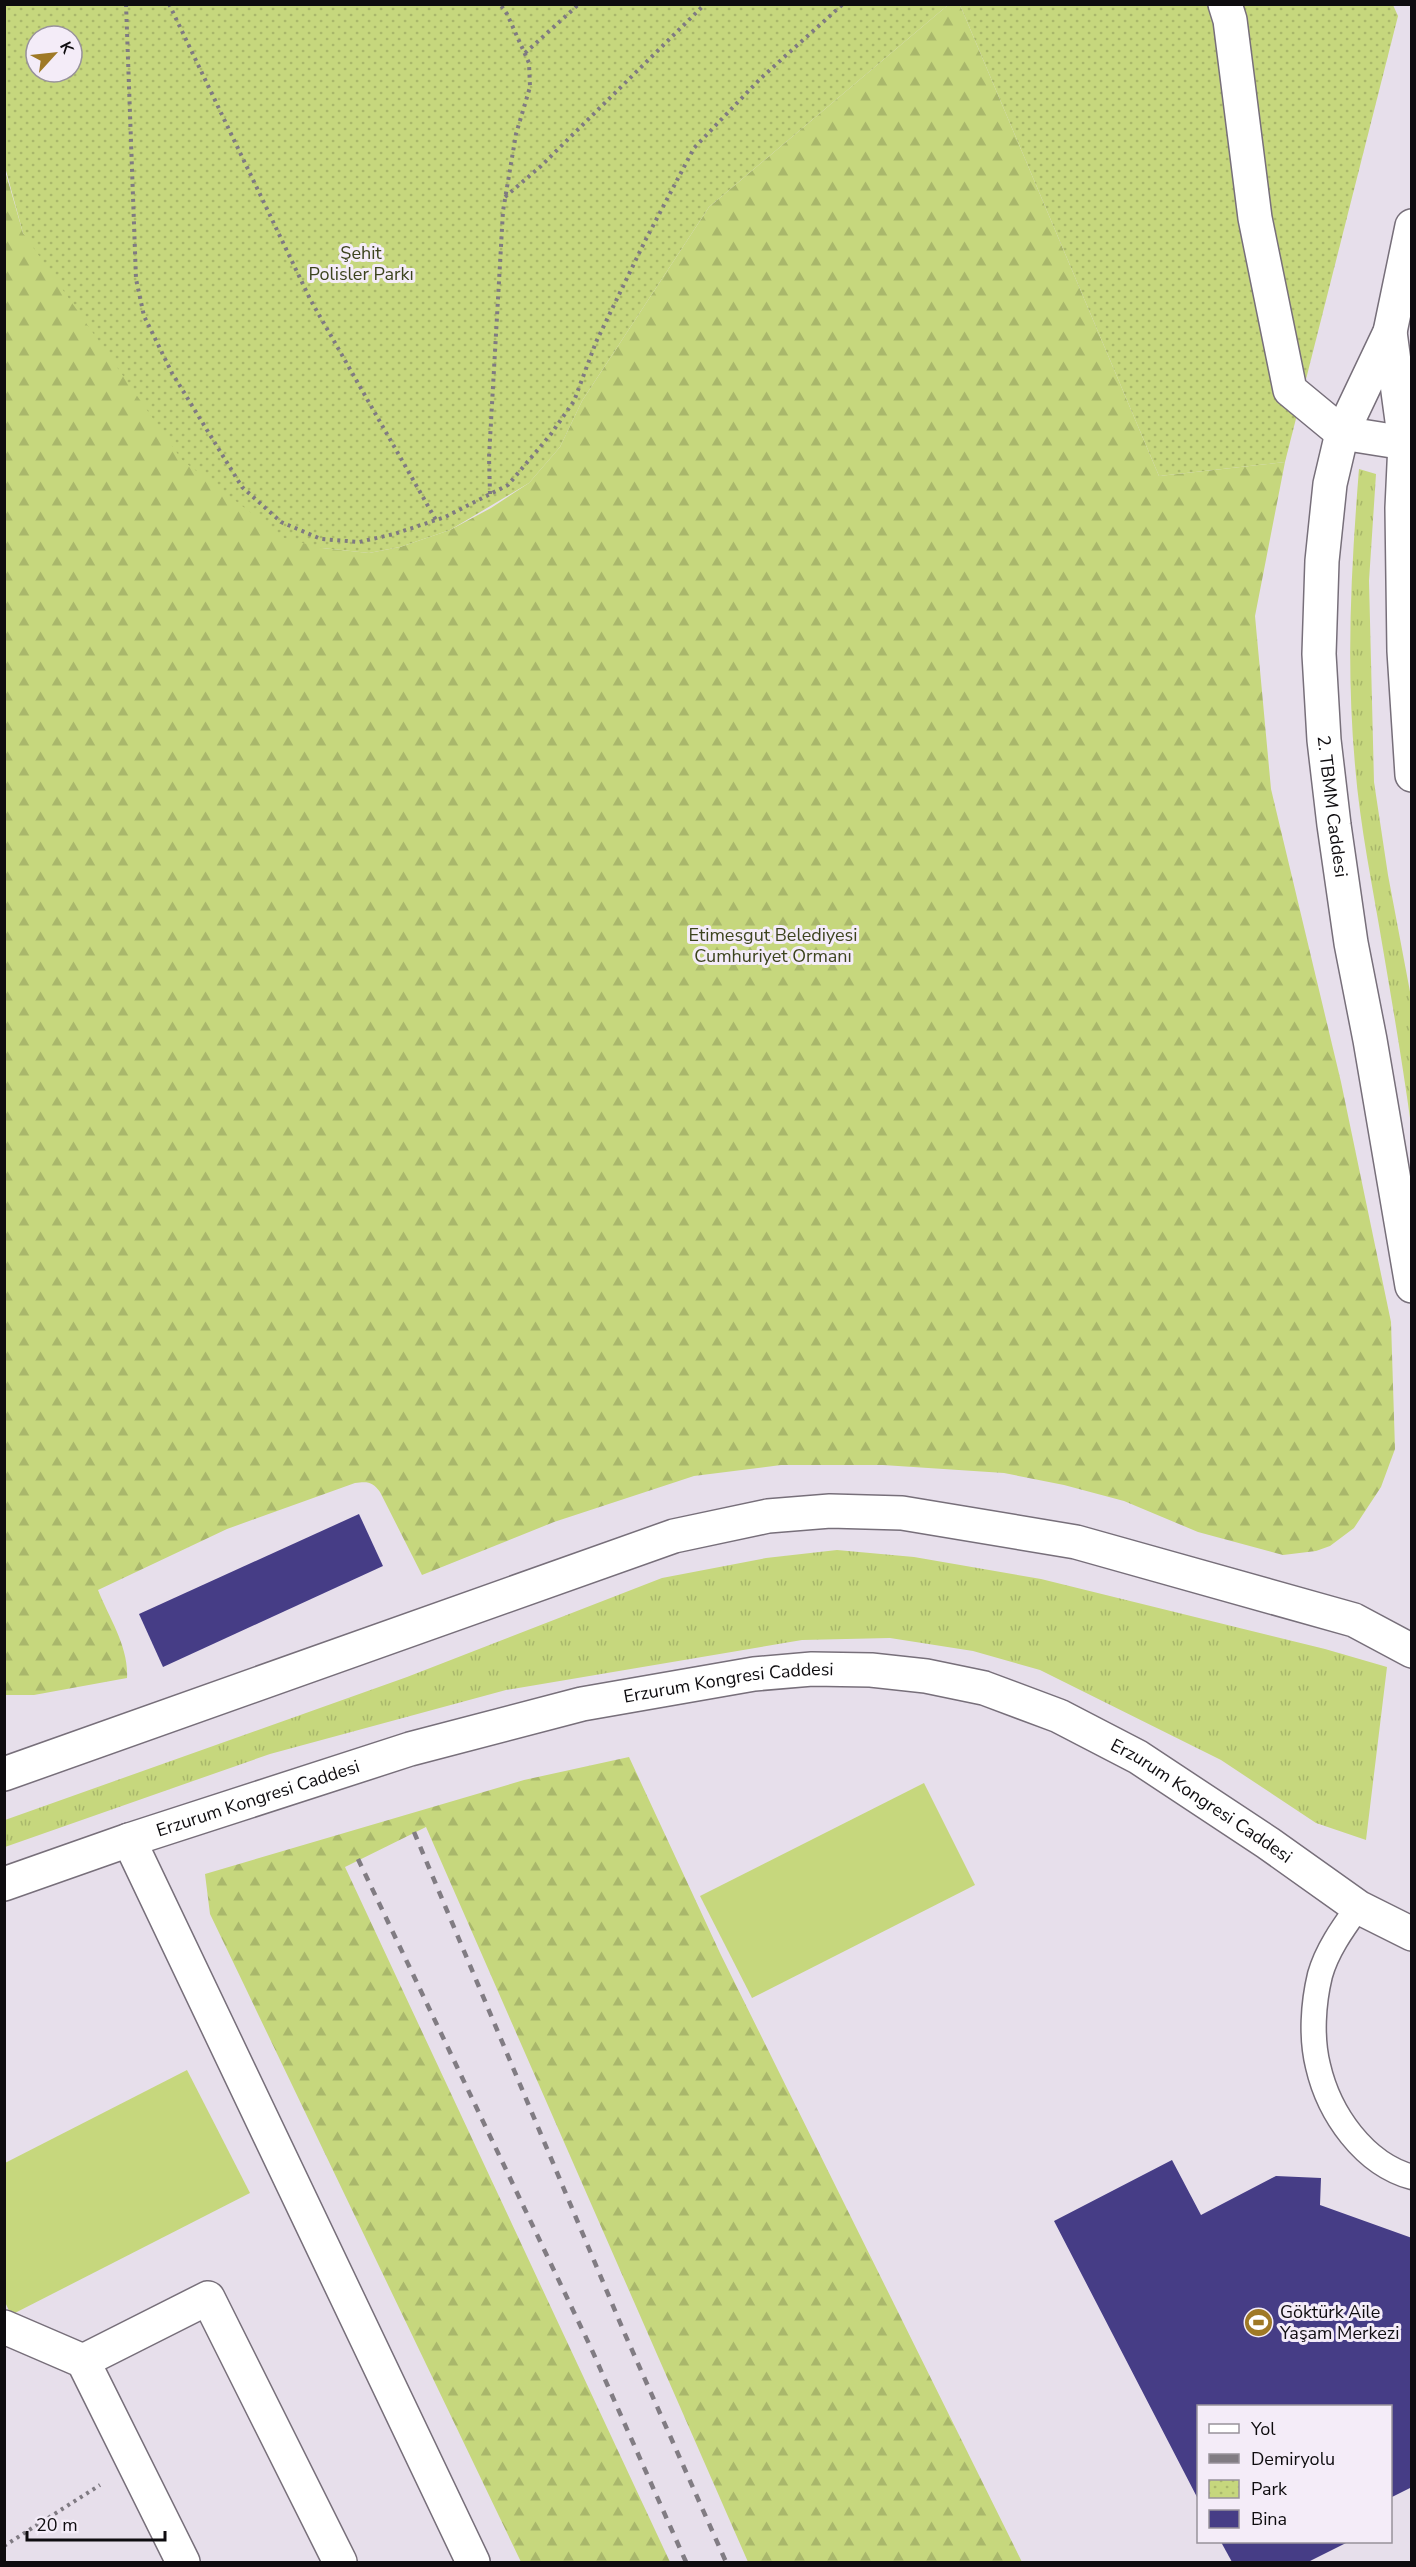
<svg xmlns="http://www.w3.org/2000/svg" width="1416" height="2567" font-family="'Nunito Sans',sans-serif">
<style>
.grass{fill:url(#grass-tufts)}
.forest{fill:url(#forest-firs)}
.park{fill:url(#park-dots);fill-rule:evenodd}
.garden{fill:#c6d77d}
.building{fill:#463d86}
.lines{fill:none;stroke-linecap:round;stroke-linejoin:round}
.lane-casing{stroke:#776f7a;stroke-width:27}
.street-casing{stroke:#776f7a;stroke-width:36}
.secondary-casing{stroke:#776f7a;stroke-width:36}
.path{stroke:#7f7a82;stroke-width:4;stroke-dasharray:3 4.5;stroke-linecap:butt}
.lane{stroke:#fff;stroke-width:24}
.street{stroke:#fff;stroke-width:33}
.secondary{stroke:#fff;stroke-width:33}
.rail{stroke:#817c83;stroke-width:4.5;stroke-dasharray:8 8;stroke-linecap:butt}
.labels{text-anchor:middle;stroke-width:6;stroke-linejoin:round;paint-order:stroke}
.park-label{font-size:18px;fill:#3c431d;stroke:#f4ecf8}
.street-label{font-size:18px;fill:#0e0c0f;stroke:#f4ecf8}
.poi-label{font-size:18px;fill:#0e0c0f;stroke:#f4ecf8;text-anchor:start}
</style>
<defs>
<pattern id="grass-tufts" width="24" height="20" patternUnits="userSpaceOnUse" patternTransform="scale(1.5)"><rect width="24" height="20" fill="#c6d77d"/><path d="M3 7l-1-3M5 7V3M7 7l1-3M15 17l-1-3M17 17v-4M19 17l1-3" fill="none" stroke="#a9b76b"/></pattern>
<pattern id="forest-firs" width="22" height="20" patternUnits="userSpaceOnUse" patternTransform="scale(1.5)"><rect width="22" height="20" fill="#c6d77d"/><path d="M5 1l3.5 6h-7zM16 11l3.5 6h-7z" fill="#a9b76b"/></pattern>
<pattern id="park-dots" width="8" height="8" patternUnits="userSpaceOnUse" patternTransform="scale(1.5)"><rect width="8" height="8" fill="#c6d77d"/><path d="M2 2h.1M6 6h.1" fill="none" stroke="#a9b76b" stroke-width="1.8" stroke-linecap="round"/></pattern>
</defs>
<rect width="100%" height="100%" fill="#e7dfeb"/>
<g class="grass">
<path d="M1359 469 1376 474 1369 581 1374 782 1388 875 1411 997V1125C1403 1066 1393 1008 1383 949 1373 888 1360 827 1355 765 1346 665 1351 569 1359 469Z"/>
<path d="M837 1550 914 1557 1041 1579 1325 1649 1387 1667 1366 1840 1316 1823 1221 1760 1040 1670 973 1651 890 1638 802 1640 506 1690 270 1754 5 1847V1820L407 1677 662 1578 766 1558Z"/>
</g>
<g class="forest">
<path d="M948 5H960L1159 476 1285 462 1255 616 1271 789 1341 1082 1391 1322 1395 1449 1381 1487 1354 1528 1330 1546 1316 1551 1283 1555 1198 1532 1124 1501 1064 1485 1004 1473 883 1465H781L694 1476 554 1522 422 1575 380 1492C373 1482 368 1481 355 1483L227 1529 98 1590C109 1618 129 1647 127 1678L34 1695H5L4 167 23 233 322 548 369 553 400 547 450 530 491 508 529 483 560 447 582 401 709 207Z"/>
<path d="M629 1757 720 1953 1022 2562H748L426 1827 345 1867 670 2562H521L210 1914 205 1874 524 1780Z"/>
</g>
<g class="park">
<path d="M4 5 5 4 948 5 709 207 582 401 560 447 529 483 450 530 400 547 369 553 322 548 284 538 182 460 23 233 5 167ZM36 36H72V72H36Z"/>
<path d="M960 5H1393L1398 16 1285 462 1159 476Z"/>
</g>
<g class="garden">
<path d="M924 1783 975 1885 752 1998 700 1896Z"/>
<path d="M187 2070 250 2193 11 2315 5 2302V2163Z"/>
</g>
<g class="building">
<path d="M359 1514 383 1566 163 1667 139 1614Z"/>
<path d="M1172 2160 1201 2215 1276 2176 1321 2178 1320 2205 1412 2238V2487L1390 2498V2406H1198V2499L1054 2221Z"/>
<path d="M1221 2542H1348L1308 2562H1232Z"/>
</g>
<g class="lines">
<defs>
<path id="lane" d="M1358 1907C1343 1928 1327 1950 1320 1975 1313 2004 1311 2038 1318 2066 1329 2114 1364 2164 1412 2177"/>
<g id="street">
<path d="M1225 4 1230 20 1255 218 1290 390 1342 433"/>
<path d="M129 1840 473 2562"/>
<path d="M4 2327 83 2361 183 2562"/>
<path d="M83 2361 208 2298 340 2562"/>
</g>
<g id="secondary">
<path id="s1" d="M1412 226 1390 332 1342 433 1330 484 1322 561 1319 654 1324 740 1334 825 1351 943 1370 1040 1412 1286"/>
<path d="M1390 332 1405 443 1402 508 1404 651 1412 775"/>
<path d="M1342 433 1405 443"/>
<path d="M4 1774 674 1536 768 1516 830 1511 902 1513 1076 1542 1354 1620 1412 1651"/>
<path id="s2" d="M4 1884 129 1840 410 1749 582 1704 754 1674 812 1669 871 1670 926 1676 984 1688 1059 1716 1138 1757 1268 1843 1358 1907 1412 1934"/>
</g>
</defs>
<use href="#lane" class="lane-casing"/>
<use href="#street" class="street-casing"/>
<use href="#secondary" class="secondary-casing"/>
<g class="path">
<path d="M126 4 136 279 144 316 172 373 242 487 281 522 321 539 359 542 394 534 445 517 508 485 551 434 574 401 596 342 645 241 694 148 761 78 843 4"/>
<path d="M169 4 310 299 436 520"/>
<path d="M525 53 579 4"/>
<path d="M505 197 541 166 705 4"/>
<path d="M490 494 489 457 503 211 516 134 530 87 529 63 507 14 500 4"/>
<path d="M4 2546 100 2485"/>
</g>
<use href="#lane" class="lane"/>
<use href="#street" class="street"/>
<use href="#secondary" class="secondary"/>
<g class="rail">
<path d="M414 1832 624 2332 726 2562"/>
<path d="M358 1859 591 2348 686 2562"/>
</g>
</g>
<defs>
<symbol id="stadium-disc" viewBox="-11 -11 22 22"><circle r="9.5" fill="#9f7926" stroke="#f4ecf8"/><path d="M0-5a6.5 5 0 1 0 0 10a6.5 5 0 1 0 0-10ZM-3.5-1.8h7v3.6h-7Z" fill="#fff"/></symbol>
</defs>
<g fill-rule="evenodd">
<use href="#stadium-disc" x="1242" y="2306" width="33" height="33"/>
</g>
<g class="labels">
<g class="park-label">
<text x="361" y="259">Şehit<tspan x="361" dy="21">Polisler Parkı</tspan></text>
<text x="773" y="941">Etimesgut Belediyesi<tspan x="773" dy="21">Cumhuriyet Ormanı</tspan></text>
</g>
<g class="street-label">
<text dy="6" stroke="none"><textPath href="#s1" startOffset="596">2. TBMM Caddesi</textPath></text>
<text dy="6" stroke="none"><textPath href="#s2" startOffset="754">Erzurum Kongresi Caddesi</textPath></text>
<text dy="6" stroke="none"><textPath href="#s2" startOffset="268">Erzurum Kongresi Caddesi</textPath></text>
<text dy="6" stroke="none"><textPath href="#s2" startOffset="1258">Erzurum Kongresi Caddesi</textPath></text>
</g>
<g class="poi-label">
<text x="1280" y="2318">Göktürk Aile<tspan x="1280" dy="21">Yaşam Merkezi</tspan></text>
</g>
</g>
<rect width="1416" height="2567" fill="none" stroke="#0e0c0f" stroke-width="12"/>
<rect x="1197" y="2405" width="195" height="138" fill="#f4ecf8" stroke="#98929b" stroke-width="1.5"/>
<rect x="1209" y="2424" width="30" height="9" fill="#ffffff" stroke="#98929b" stroke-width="1.5"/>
<text x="1251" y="2435" font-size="18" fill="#0e0c0f">Yol</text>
<rect x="1209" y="2454" width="30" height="9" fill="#817c83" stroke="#98929b" stroke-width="1.5"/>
<text x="1251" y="2465" font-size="18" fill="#0e0c0f">Demiryolu</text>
<rect x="1209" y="2480" width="30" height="18" fill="url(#park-dots)" stroke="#98929b" stroke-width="1.5"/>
<text x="1251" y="2495" font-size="18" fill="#0e0c0f">Park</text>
<rect x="1209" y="2510" width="30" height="18" fill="#463d86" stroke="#98929b" stroke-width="1.5"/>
<text x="1251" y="2525" font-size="18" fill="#0e0c0f">Bina</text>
<g transform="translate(54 54) rotate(63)"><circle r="28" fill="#f4ecf8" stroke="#98929b" stroke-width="1.5"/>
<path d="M0-4.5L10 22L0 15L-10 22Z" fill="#9f7926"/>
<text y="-9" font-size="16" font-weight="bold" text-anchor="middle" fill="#0e0c0f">K</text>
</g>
<path d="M27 2531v9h138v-9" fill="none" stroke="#0e0c0f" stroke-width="3"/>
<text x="36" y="2531" font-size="18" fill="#0e0c0f" stroke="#f4ecf8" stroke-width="4.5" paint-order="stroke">20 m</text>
</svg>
